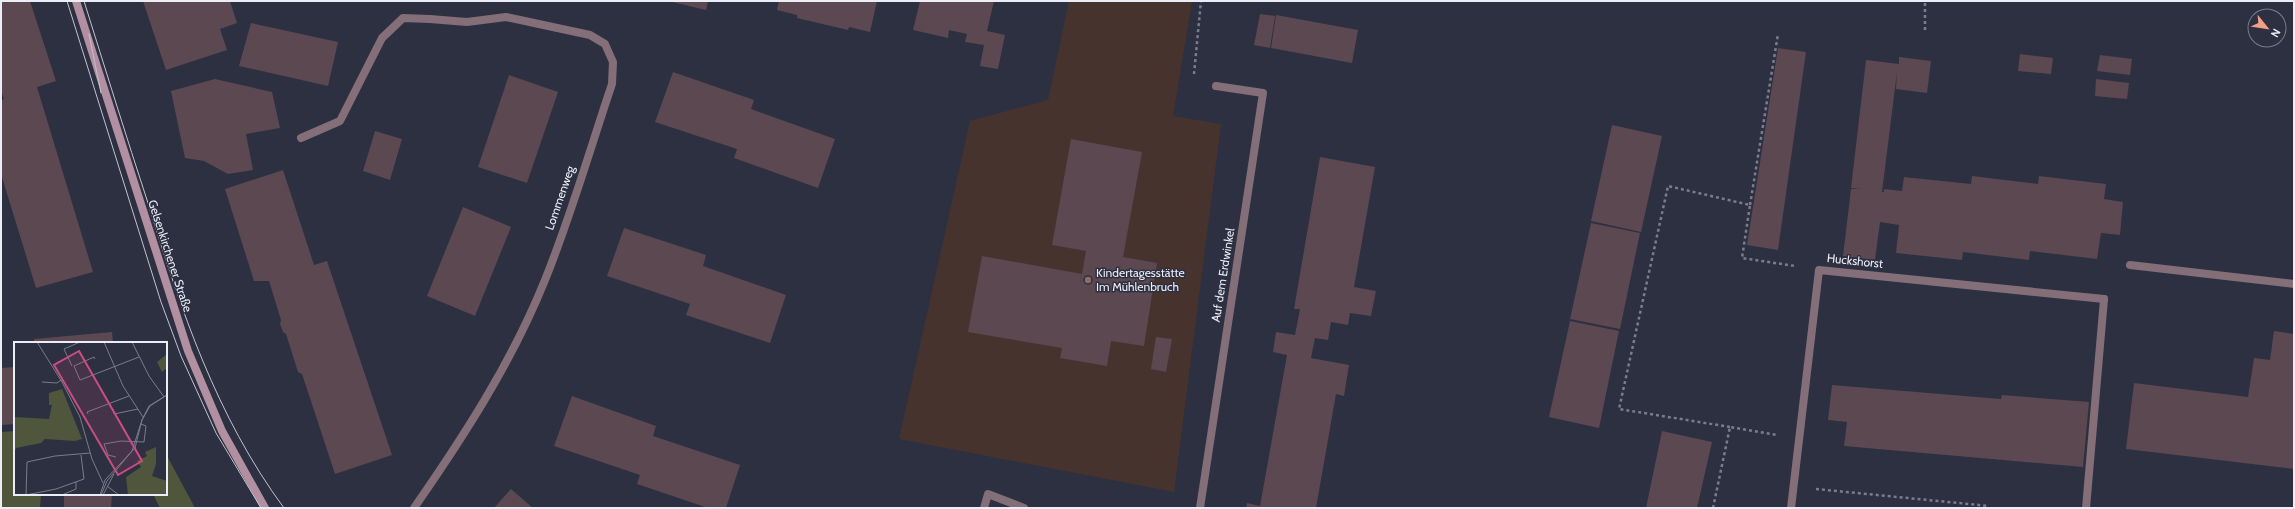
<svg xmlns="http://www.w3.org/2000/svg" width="2295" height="509" font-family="Cabin,sans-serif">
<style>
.education{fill:#47332e}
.green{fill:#4f563b}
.building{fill:#5b4850}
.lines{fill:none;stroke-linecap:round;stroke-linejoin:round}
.path{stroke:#7b7d8b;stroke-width:2.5;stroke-dasharray:3 3;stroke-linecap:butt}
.service{stroke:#846e78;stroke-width:8}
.minor{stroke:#846e78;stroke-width:8}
.secondary{stroke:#b390a1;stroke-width:8}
.tram{stroke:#c1c3ce;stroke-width:1}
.education-dot{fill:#8d6e63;stroke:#2d3040;stroke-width:1.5}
.labels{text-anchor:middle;stroke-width:3;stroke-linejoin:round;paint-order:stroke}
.street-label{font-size:12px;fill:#ebedf7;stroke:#2d3040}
.poi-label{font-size:12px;fill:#ebedf7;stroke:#2d3040;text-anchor:start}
.inset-road{fill:none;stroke:#797c89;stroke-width:1}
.view{fill:#cc4d82;fill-opacity:0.15;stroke:#cc4d82;stroke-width:2}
.inset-edge{fill:none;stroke:#ebedf7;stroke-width:2}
</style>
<rect width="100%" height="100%" fill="#2d3040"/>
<path class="education" d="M1069 1H1192L1173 116 1221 124 1174 492 899 439 970 121 1048 100Z"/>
<g class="green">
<path d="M15 431V494H41L40 508H1V432Z"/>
<path d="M166 454 195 508H160L153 494H166Z"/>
</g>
<g class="building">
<path d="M1 1H30L56 81 37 87 93 272 36 288 1 174V100L4 99 1 90Z"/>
<path d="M143 1H230L237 23 220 29 227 50 166 70Z"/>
<path d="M668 1H708L706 10Z"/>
<path d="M779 1H877L870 32 849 27 848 30 797 18V15L777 10Z"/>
<path d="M920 1H994L987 31 1005 35 998 69 980 66 984 45 965 42 967 34 949 30 948 38 913 30Z"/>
<path d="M1260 14 1275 16 1270 48 1254 45Z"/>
<path d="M1276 15 1358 30 1352 63 1271 48Z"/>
<path d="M251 23 338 42 328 86 239 66Z"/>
<path d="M1778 48 1806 52 1778 250 1747 245Z"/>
<path d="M2020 54 2053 58 2051 74 2018 71Z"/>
<path d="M2100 55 2132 59 2130 75 2097 71Z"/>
<path d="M1899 57 1931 61 1927 93 1896 89 1897 72 1882 192H1884V189L1902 191 1904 177 1971 184 1972 176 2038 184 2039 176 2106 184 2104 199 2123 202 2120 235 2101 233 2097 259 2030 251 2029 260 1963 252 1962 260 1896 253 1899 225 1880 222 1875 260 1843 256 1851 189H1860L1851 188 1866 60 1899 64Z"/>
<path d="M673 72 754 100 751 109 835 139 818 188 734 158 737 149 655 122Z"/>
<path d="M509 75 558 92 527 183 478 167Z"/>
<path d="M215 79 272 92 280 128 246 134 253 170 228 174 204 161 185 158 171 91Z"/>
<path d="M2096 79 2129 83 2127 99 2095 96Z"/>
<path d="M1612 125 1662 136 1641 232 1591 221Z"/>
<path d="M375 131 402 139 390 180 363 171Z"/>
<path d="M1071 139 1142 152 1123 257 1157 263 1144 346 1111 341 1107 366 1060 358 1062 348 968 332 982 256 1082 274 1086 251 1052 245Z"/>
<path d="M1320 157 1375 167 1354 287 1376 291 1371 316 1350 313 1348 325 1331 322 1328 340 1315 338 1311 358 1349 365 1344 396 1336 394 1316 508H1246L1247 503 1260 506 1287 355 1273 352 1276 332 1295 335 1300 309H1294Z"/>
<path d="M283 170 314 265 327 261 392 455 335 474 302 374 298 372 286 334 283 332 280 324 281 320 269 281H254L225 189Z"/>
<path d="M463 207 511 227 475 316 427 296Z"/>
<path d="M1591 223 1640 233 1620 329 1570 319Z"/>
<path d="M624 228 706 255 703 266 786 295 770 343 686 315 690 304 607 276Z"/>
<path d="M1570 321 1619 331 1599 428 1549 417Z"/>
<path d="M2274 331 2294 334V469L2126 449 2134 383 2248 397 2254 358 2270 360Z"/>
<path d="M112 332 113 343H34V339Z"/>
<path d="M1156 337 1172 339 1166 372 1151 369Z"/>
<path d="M15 367V424L1 425V368Z"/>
<path d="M1832 385 2001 399 2002 395 2089 402 2083 467 1844 446 1847 422 1828 420Z"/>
<path d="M572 396 656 426 653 436 740 465 726 508H708L637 484 640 475 554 446Z"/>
<path d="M1662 431 1712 442 1697 508H1646Z"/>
<path d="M511 489 533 508H494Z"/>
<path d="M64 494H112L111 508H64Z"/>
</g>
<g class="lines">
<g class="path">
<path d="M1925 30V1"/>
<path d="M1194 74 1201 1"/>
<path d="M1750 205 1778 34"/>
<path d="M1730 427 1619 409 1668 186 1750 205 1742 258 1795 266"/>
<path d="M1816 489 1989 506"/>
<path d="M1713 508 1730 427 1777 435"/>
</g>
<g class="service">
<path d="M301 138 340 121 382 38 403 18 430 19"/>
<path d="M2130 265 2294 284"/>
<path d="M984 508 988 494 1024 508"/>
<path d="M2086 508 2104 299"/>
</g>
<g class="minor">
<path d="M414 508C464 436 512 362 545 280 571 216 590 149 612 84L613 62 605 44 590 35 506 17 467 22 430 19"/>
<path d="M1200 508 1263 93 1216 86"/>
<path d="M1791 508 1819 270 2104 299"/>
</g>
<path class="secondary" d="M76 1 188 351 222 431 265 508"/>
<g class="tram">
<path d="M67 1 161 302 181 356 216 433 261 508"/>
<path d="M84 1C105 68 126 136 148 203 181 310 216 416 284 508"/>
<path d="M89 34 101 93"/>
</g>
</g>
<circle class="education-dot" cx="1088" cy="280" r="4"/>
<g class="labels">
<g class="street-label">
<text transform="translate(560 198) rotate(-71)" y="4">Lommenweg</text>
<text transform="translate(170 256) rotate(72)" y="4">Gelsenkirchener Straße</text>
<text transform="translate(1855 261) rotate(6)" y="4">Huckshorst</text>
<text transform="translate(1223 275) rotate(-81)" y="4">Auf dem Erdwinkel</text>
</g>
<g class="poi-label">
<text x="1096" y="277">Kindertagesstätte<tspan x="1096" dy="14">Im Mühlenbruch</tspan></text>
</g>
</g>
<g transform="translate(14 342)">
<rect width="153" height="153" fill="#2d3040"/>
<path d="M153 12V26L148 30 143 20ZM48 47 68 97 61 99 31 97 27 101 2 106 0 111V75L35 77 38 63H35V51ZM142 105V122L138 134 153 139V153H114L112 135 127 125 123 119 133 114 131 110Z" fill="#4f563b"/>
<path class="inset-road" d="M23 0 48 40M90 0 109 44 129 75M118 0 135 34 150 55M81 17 80 15 60 24 66 38 125 15M58 24 50 7 66 0M47 38 66 75 78 117 89 141M28 40 43 41 47 38M99 67 100 72 124 67M74 72 73 70 115 54M102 115 94 113 90 102 107 99 130 100 132 84 127 82M93 144 105 153M12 153 13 120 41 114 76 111M12 153 42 147 70 137 67 113M48 153 62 147V140M86 153 91 138 121 106 128 78 136 64 153 53M87 153 93 139 118 109 128 78 135 64 153 53M89 153 100 132"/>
<path class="view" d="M65 9 128 119 104 133 40 23Z"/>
<rect width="153" height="153" class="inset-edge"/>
</g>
<rect width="2295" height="509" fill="none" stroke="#ebedf7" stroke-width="4"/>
<g transform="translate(2267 28) rotate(120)"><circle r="19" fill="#2d3040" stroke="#797c89"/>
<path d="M0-3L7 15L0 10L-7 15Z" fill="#f39f85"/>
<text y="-6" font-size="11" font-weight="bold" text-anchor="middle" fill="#ebedf7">N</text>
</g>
</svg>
